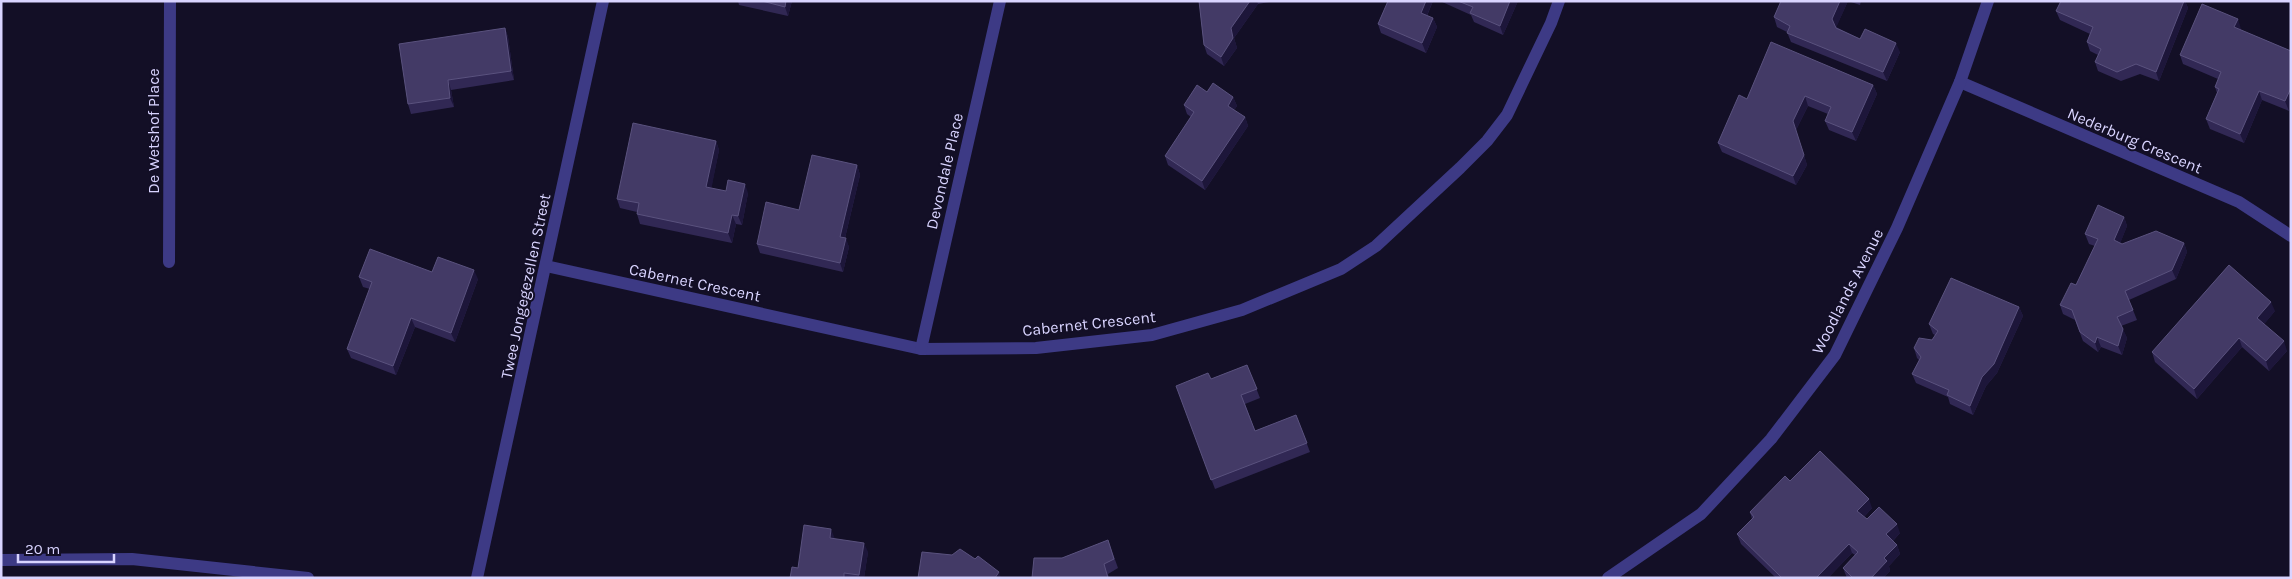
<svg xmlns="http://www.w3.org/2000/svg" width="2292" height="579" font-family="Karla,sans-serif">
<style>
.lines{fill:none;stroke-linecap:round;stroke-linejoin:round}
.minor{stroke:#3d3a85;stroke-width:12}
.wall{fill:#312854}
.shaded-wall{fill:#1d163a}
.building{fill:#433a66;stroke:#5a527e}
.labels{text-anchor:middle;stroke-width:4;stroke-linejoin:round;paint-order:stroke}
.street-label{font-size:16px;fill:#d9d4ff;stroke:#130f26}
</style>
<rect width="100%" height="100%" fill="#130f26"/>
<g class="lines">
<g class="minor">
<path d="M1960 82 2239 202 2291 236"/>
<path d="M169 262 170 1"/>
<path d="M546 266 921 349 1036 348 1152 335 1242 310 1341 269 1376 246 1460 168 1487 141 1507 115 1551 23 1559 1"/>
<path d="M921 349 1000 1"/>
<path d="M1 560 132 559 308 578"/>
<path d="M477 578 603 1"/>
<path d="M1608 578 1701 514 1771 439 1835 355 1897 228 1960 82 1988 1"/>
</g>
</g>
<g class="wall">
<path d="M738 1H792L788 16 739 5Z"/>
<path d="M1199 1H1275L1258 4 1234 38 1237 48 1224 66 1207 54 1204 45Z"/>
<path d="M1388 1H1433L1427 16 1433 18 1437 27 1426 53 1381 33 1378 24Z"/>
<path d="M1440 1H1518L1503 35 1474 22 1471 15Z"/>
<path d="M1781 1H1861L1860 5 1848 1 1836 27 1860 39 1900 52 1887 81 1791 42 1787 32 1777 27 1774 17Z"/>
<path d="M2061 1H2185L2188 8 2159 81 2140 74 2121 81 2098 71 2095 62 2098 55 2090 51 2087 42 2090 34 2060 20 2056 11Z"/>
<path d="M505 28 508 37 514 80 451 90 454 107 411 114 408 104Z"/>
<path d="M2241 29V30L2291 51 2289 111 2262 100 2244 143 2210 129 2206 119 2217 93 2215 87 2218 79 2183 64 2180 55Z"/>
<path d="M1873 85 1877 94 1856 141 1829 130 1825 121 1828 114 1808 106 1796 130 1807 165 1796 185 1722 152 1718 143 1747 99Z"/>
<path d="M1207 92 1233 97 1237 106 1234 110 1245 117 1248 126 1205 190 1168 165 1165 156 1191 117 1187 114 1184 105Z"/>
<path d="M716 141 719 150 711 188 726 191 748 193 742 225 736 224 732 243 640 224 637 214V212L620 208 617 199Z"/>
<path d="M857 165 860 175 845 238 849 247 843 272 760 253 757 244 799 210Z"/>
<path d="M2124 217 2127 226 2120 243 2122 244 2184 243 2187 252 2176 279 2129 300 2137 320 2121 326 2127 338 2122 355 2101 347 2098 352 2083 341 2075 320 2063 314 2060 305 2076 285 2095 246 2089 244 2085 234Z"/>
<path d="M432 272 478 279 455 342 415 327 396 375 351 358 347 349 370 289 363 287 359 277Z"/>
<path d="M2019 307 2023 316 1997 373 1986 386 1973 415 1950 404 1948 397 1916 383 1912 374 1919 360 1917 358 1914 348 1932 340 1935 335 1933 334 1929 324Z"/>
<path d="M2275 311 2264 324 2287 351 2269 371 2242 347 2197 399 2155 362 2152 352Z"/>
<path d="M1247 365 1260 398 1245 404 1255 431 1296 415 1310 452 1215 489 1176 386 1211 379Z"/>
<path d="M1790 481 1872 508 1864 517 1867 519 1900 533 1893 541 1897 545 1900 554 1889 566 1890 571 1883 578H1847L1843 568 1855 555 1852 553 1828 578H1776L1741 544 1737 534 1752 519 1750 512Z"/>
<path d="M835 539 868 552 864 578H790L798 568Z"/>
<path d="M1108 540 1118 568 1108 574 1109 578H1032L1062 558Z"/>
</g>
<g class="shaded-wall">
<path d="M786 1H792L788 16 785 7Z"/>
<path d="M1250 1H1257L1258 4 1234 38 1237 48 1224 66 1221 57 1231 28Z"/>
<path d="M1426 1H1433L1424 22 1421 13Z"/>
<path d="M1510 1H1518L1503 35 1500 26Z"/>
<path d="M1840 1H1848L1836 28 1832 19Z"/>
<path d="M2184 1H2185L2188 8 2159 81 2156 72Z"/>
<path d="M1433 18 1437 27 1426 53 1422 43Z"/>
<path d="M2238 19 2241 29 2238 36 2234 27Z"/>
<path d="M505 28 508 37 514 80 511 71Z"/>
<path d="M1896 43 1900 52 1887 81 1883 72Z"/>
<path d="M448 80 451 90 454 107 450 98Z"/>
<path d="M1873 85 1877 94 1856 141 1852 132Z"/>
<path d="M2291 88V106L2289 111 2285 101Z"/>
<path d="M2259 91 2262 100 2244 143 2240 134Z"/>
<path d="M1805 96 1808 106 1796 130 1807 165 1796 185 1793 176V121Z"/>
<path d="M1233 97 1237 106 1231 115 1228 106Z"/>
<path d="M1245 117 1248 126 1205 190 1202 181Z"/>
<path d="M716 141 719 150 710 196 706 187Z"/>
<path d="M857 165 860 175 843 246 840 237Z"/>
<path d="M745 184 748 193 742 225 738 216Z"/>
<path d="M732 215 736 224 732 243 728 233Z"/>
<path d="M2124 217 2127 226 2118 249 2114 240Z"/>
<path d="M846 238 849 247 843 272 840 263Z"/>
<path d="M2184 243 2187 252 2176 279 2172 270Z"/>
<path d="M474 270 478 279 455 342 451 333Z"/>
<path d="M2271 302 2275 311 2261 328 2257 318Z"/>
<path d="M2019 307 2023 316 1997 373 1986 386 1973 415 1970 406 1982 377Z"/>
<path d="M411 318 415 327 396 375 393 366Z"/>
<path d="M2123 329 2127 338 2122 355 2118 346Z"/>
<path d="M2097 337 2101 347 2098 352 2095 343Z"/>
<path d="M2239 338 2242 347 2197 399 2194 389Z"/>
<path d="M2284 341 2287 351 2269 371 2266 361Z"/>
<path d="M1869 499 1872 508 1861 520 1857 511Z"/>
<path d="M1897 524 1900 533 1890 544 1886 534Z"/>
<path d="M831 529 835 539 833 548 830 538Z"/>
<path d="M864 543 868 552 864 578H860L859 575Z"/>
<path d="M1849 544 1852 553 1828 578H1816Z"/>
<path d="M1897 545 1900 554 1889 566 1890 571 1883 578H1871L1884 558Z"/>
<path d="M999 572 1001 578H995Z"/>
</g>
<g class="building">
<path d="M762 1H786L785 7Z"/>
<path d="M1199 1H1250L1231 28 1233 38 1221 57 1204 45Z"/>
<path d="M1388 1H1426L1421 13 1433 18 1422 43 1378 24Z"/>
<path d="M1458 1H1510L1500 26 1470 13 1473 7Z"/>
<path d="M1781 1H1840L1832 19 1836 28 1860 39 1865 29 1896 43 1883 72 1787 33 1790 26 1774 17Z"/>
<path d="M2061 1H2184L2156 72 2136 64 2117 72 2095 62 2101 49 2087 42 2093 27 2056 11Z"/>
<path d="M2202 4 2238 19 2234 27 2291 51V88L2285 101 2259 91 2240 134 2206 119 2219 89 2215 87 2221 72 2180 55Z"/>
<path d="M505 28 511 71 448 80 450 98 408 104 399 44Z"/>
<path d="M1771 42 1873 85 1852 132 1825 121 1831 107 1805 96 1793 121 1804 155 1793 176 1718 143 1739 95 1747 99Z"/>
<path d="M1213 83 1233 97 1228 106 1245 117 1202 181 1165 156 1194 112 1184 105 1197 85 1207 92Z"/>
<path d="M633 123 716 141 706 187 726 191 728 180 745 184 738 216 732 215 728 233 637 214 639 203 617 199Z"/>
<path d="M812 155 857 165 840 237 846 238 840 263 757 244 766 202 799 210Z"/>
<path d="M2098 205 2124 217 2114 240 2122 244 2156 231 2184 243 2172 270 2125 291 2133 310 2117 317 2123 329 2118 346 2097 337 2095 343 2080 332 2072 310 2060 305 2071 283 2076 285 2098 239 2085 234Z"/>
<path d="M370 249 432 272 438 257 474 270 451 333 411 318 393 366 347 349 372 282 359 277Z"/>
<path d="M2229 265 2271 302 2257 318 2284 341 2266 361 2239 338 2194 389 2152 352Z"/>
<path d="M1951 278 2019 307 1994 364 1982 377 1970 406 1947 395 1949 390 1912 374 1921 357 1914 348 1919 338 1932 340 1938 331 1929 324Z"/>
<path d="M1247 365 1257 389 1241 395 1255 431 1296 415 1307 443 1211 480 1176 386 1208 373 1211 379Z"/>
<path d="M1820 451 1869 499 1857 511 1867 519 1879 507 1897 524 1886 534 1897 545 1884 558 1887 561 1871 578H1853L1843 568 1858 552 1849 544 1816 578H1782L1737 534 1754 517 1750 512 1785 476 1790 481Z"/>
<path d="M804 525 831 529 830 538 864 543 859 575 844 573V578H790L792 567 798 568Z"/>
<path d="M1108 540 1114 559 1104 564 1108 578H1032L1034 558H1062Z"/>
<path d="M960 549 975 559 978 556 999 572 995 578H918L922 552 952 555Z"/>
</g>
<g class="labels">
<g class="street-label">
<text transform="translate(153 131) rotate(-90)" y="6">De Wetshof Place</text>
<text transform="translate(2135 140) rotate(23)" y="6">Nederburg Crescent</text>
<text transform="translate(944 171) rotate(-77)" y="6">Devondale Place</text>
<text transform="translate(695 282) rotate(12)" y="6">Cabernet Crescent</text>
<text transform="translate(525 286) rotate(-78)" y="6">Twee Jongegezellen Street</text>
<text transform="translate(1847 291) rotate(-63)" y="6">Woodlands Avenue</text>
<text transform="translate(1089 323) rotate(-6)" y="6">Cabernet Crescent</text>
</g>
</g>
<rect width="2292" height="579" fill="none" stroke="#d9d4ff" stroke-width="5"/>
<path d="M18 554v8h96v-8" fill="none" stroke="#d9d4ff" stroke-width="2.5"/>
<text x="25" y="554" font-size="15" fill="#d9d4ff" stroke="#130f26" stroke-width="4" paint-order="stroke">20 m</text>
</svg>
